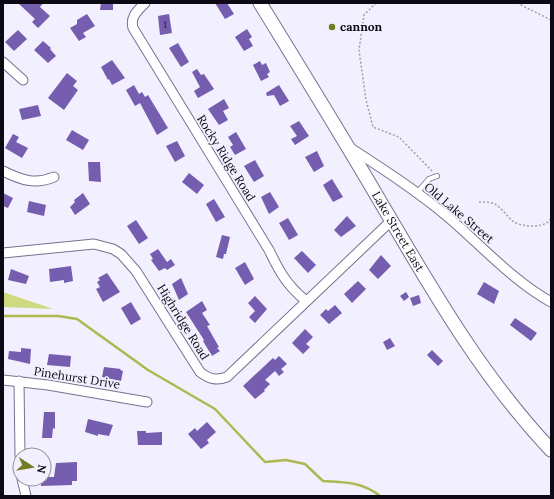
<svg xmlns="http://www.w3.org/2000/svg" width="554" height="499" font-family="Lora,serif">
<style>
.green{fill:#cfd97f}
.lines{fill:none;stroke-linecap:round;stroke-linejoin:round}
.stream{stroke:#aeb851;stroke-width:2.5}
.building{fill:#755db0}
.lane-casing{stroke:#787190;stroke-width:6}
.street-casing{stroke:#787190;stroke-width:11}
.secondary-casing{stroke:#787190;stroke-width:15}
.path{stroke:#a19eac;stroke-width:1.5;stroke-dasharray:2 2;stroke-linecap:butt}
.lane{stroke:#fff;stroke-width:4.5}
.street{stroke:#fff;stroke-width:9}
.secondary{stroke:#fff;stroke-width:13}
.poi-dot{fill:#737b25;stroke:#f2effe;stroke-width:1.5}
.labels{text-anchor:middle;stroke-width:3.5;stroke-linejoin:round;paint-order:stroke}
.number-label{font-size:10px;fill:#261e3b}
.poi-label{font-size:12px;font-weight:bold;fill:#0c0914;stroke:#f2effe;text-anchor:start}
.street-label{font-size:12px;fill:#0c0914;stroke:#f2effe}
</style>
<rect width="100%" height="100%" fill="#f2effe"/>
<path class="green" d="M3 292 53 309 3 307Z"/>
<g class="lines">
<path class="stream" d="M3 316H58L77 319 148 370 215 409 265 462 286 460 305 464 323 481C345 482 363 482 380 496"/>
</g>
<g class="building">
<path d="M18 3H43L40 7 50 16 38 28 32 22 35 19Z"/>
<path d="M101 3H113V10H100Z"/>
<path d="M215 3H227L234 14 225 19Z"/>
<path d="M87 14 95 26 83 33 86 37 79 41 70 28 77 24V20Z"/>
<path d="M169 14 172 33 160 35 158 16Z"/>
<path d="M247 29 252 37 249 39 253 46 244 51 235 37Z"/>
<path d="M18 30 27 39 14 51 5 42Z"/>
<path d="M43 41 51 48 50 49 56 56 48 63 34 50Z"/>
<path d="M178 43 189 62 181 67 169 48Z"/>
<path d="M112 60 125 78 112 85 109 79 108 80 101 67Z"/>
<path d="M260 61 262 65 266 63 270 72 267 74 269 77 261 81 253 65Z"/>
<path d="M197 69 201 75 204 74 214 89 198 98 194 91 200 87 192 72Z"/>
<path d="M67 73 77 81 73 86 78 90 64 110 48 98Z"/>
<path d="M134 85 139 94 142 92 145 97 148 95 168 128 157 135 140 103 135 106 126 90Z"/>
<path d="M279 85 289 101 280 106 274 95 267 96 266 93Z"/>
<path d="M224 99 229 108 223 111 228 120 219 125 208 109Z"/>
<path d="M38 105 41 116 22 120 19 109Z"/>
<path d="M299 121 309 136 295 145 291 139 297 136 290 126Z"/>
<path d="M72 130 89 140 83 150 66 140Z"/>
<path d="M236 132 246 149 235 155 230 147 233 145 228 137Z"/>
<path d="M13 134 19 137 16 142 28 148 22 158 5 148Z"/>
<path d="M177 141 185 156 175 162 166 146Z"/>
<path d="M317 151 324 166 314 172 305 157Z"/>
<path d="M255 160 264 176 254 182 244 166Z"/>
<path d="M88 162H100L101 182 89 181Z"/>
<path d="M189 173 204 185 197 194 182 182Z"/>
<path d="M332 179 343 197 333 202 323 185Z"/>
<path d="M270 192 279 207 269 214 261 197Z"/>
<path d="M3 193 13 198 8 208 3 206Z"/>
<path d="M83 193 90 204 75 215 70 207 75 202 74 200Z"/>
<path d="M214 199 225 217 216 222 206 204Z"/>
<path d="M29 201 46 205 44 216 27 212Z"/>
<path d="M347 216 356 226 341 237 334 230Z"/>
<path d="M288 218 298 235 289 240 279 223Z"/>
<path d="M136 220 148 238 139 244 127 226Z"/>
<path d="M222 235 230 237 226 254H224L223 259 216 257Z"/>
<path d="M158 249 167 262 171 259 175 265 167 270 165 268 159 271 151 260 153 259 150 254Z"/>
<path d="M302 251 316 265 308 273 294 258Z"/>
<path d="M381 255 391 266 378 279 369 270Z"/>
<path d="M245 262 254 279 245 285 235 268Z"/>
<path d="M71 266 73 281 64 283V280L50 282 49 269Z"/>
<path d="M11 269 29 276 26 284 8 280Z"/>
<path d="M107 273 120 292 103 302 96 289 100 287 97 282 100 280 98 278Z"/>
<path d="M181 278 188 294 179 300 172 284Z"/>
<path d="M358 281 366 289 352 303 344 294Z"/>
<path d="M484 282 499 291 494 304 477 294Z"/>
<path d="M406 292 409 297 404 301 400 296Z"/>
<path d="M419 295 421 303 413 306 410 298Z"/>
<path d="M255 296 267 309 255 323 249 317 255 311 248 303Z"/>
<path d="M202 301 207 310 202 313 210 325 207 326 219 347 217 348 220 351 212 356 203 341 204 340 186 312Z"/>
<path d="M131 302 141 319 131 325 121 308Z"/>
<path d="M335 305 342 313 329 324 320 315 326 309 328 311Z"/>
<path d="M515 318 537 333 531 341 510 325Z"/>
<path d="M305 329 313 337 306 344 310 347 303 354 292 343Z"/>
<path d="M390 338 395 346 387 350 383 342Z"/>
<path d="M21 348 31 349 30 364 8 359 9 351 21 352Z"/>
<path d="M432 350 443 361 438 366 427 355Z"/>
<path d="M49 354 71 356 70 367 47 365Z"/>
<path d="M279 356 287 364 281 369 284 372 279 376 275 371 265 380 270 384 264 390 265 391 255 399 243 386 273 358 275 360Z"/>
<path d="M104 367 121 369 120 370 123 371 121 381 102 377Z"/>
<path d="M44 412H55V429L53 428 52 438H42Z"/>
<path d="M88 419 113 425 109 436 98 434V436L85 432Z"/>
<path d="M207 422 216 432 207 440 209 443 201 449 188 434 195 428 197 431Z"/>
<path d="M137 431H146V433L162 432V445H138Z"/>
<path d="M77 462V481H72V485L41 486V479H44V477H54L56 463Z"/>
</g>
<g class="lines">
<defs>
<path id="lane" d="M417 193 429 179 437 176"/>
<g id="street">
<path d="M145 3C137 11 130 17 133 28L269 250C280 273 287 285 306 301"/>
<path d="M3 62 23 80"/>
<path d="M349 147C383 169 417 191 448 217 482 246 512 280 551 302"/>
<path d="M3 171C21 180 35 185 54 177"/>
<path d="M3 253 94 244 113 249 121 254 136 271 200 372C209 379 216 381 227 377L392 220"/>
<path d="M3 380 48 385 147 402"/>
<path d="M19 381 20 456"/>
<path d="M22 479 26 496"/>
</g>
<g id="secondary">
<path id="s1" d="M260 3C298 65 337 128 374 191 427 281 479 374 551 450"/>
</g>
</defs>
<use href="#lane" class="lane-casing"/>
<use href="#street" class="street-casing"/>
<use href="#secondary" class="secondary-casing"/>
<g class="path">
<path d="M376 3 364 15 359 50 366 100 373 127 399 137 432 171"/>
<path d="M517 3 551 20"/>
<path d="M479 202C484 202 490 202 495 204 502 208 507 217 514 222 522 227 547 229 551 218"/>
</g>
<use href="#lane" class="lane"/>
<use href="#street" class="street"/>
<use href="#secondary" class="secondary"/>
</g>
<circle class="poi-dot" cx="332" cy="27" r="4"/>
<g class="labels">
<g class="number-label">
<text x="165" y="28">1</text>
</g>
<g class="poi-label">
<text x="340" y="31">cannon</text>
</g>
<g class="street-label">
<text transform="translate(226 158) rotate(58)" y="4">Rocky Ridge Road</text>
<text transform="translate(459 213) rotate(40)" y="4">Old Lake Street</text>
<text dy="4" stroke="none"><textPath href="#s1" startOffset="267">Lake Street East</textPath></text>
<text transform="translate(183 322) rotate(58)" y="4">Highridge Road</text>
<text transform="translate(77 378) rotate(9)" y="4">Pinehurst Drive</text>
</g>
</g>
<rect width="554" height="499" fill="none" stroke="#0c0914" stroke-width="8"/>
<g transform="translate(32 467) rotate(102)"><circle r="19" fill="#f2effe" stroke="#9693a0"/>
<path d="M0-3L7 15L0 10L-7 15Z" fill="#737b25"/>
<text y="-6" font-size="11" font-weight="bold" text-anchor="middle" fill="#0c0914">N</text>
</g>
</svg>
